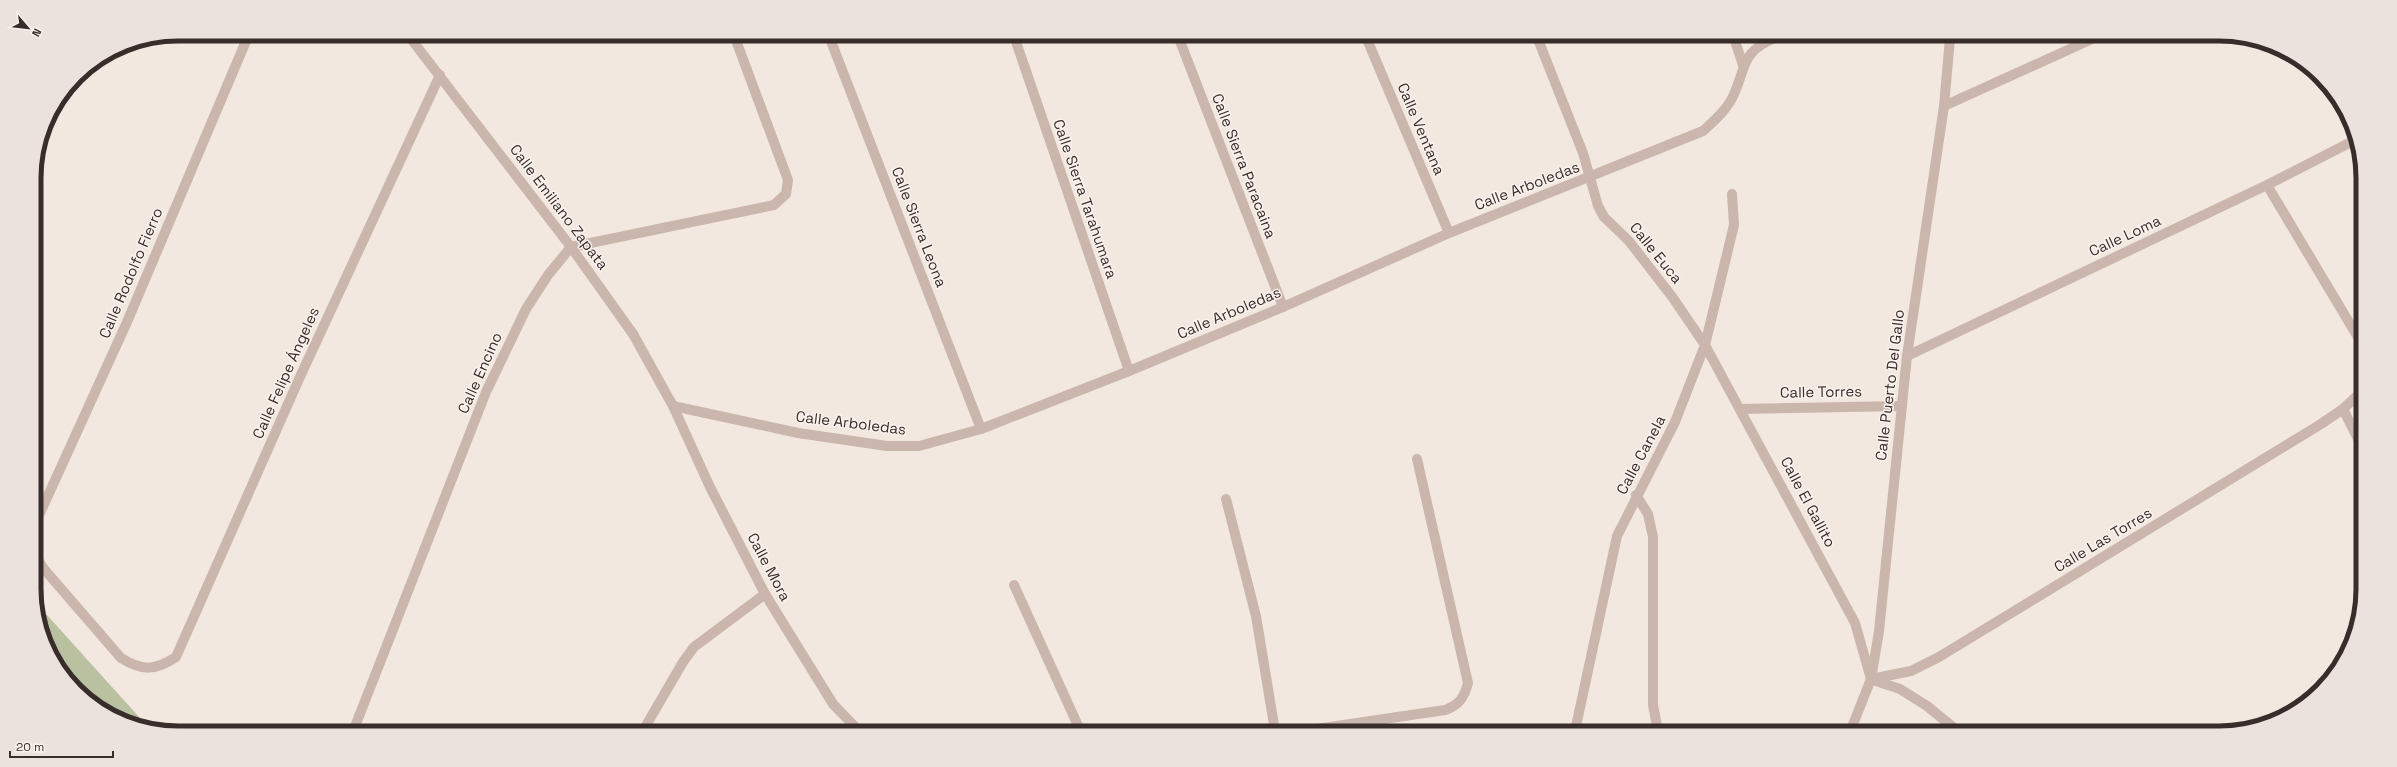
<svg xmlns="http://www.w3.org/2000/svg" width="2397" height="767" font-family="'Space Grotesk',sans-serif">
<style>
.green{fill:#bac1a0}
.lines{fill:none;stroke-linecap:round;stroke-linejoin:round}
.minor{stroke:#cab6ac;stroke-width:10}
.labels{text-anchor:middle;stroke-width:3;stroke-linejoin:round;paint-order:stroke}
.street-label{font-size:15px;fill:#392d2b;stroke:#faf2ed}
.rim{fill:none;stroke:#392d2b;stroke-width:5}
</style>
<rect width="100%" height="100%" fill="#f2e8e0"/>
<path class="green" d="M37 604 149 728H141L106 714 70 684 37 617Z"/>
<g class="lines">
<g class="minor">
<path d="M408 35 571 247 633 334 673 406 710 487 765 594 833 704 858 730"/>
<path d="M829 36 981 429"/>
<path d="M1014 36 1129 371"/>
<path d="M1178 36 1283 307"/>
<path d="M1366 37 1449 233"/>
<path d="M1537 37 1583 153 1598 206 1604 217 1629 241 1673 298 1705 345 1855 623 1871 679"/>
<path d="M1734 38 1743 65"/>
<path d="M1944 106 2092 39"/>
<path d="M2267 185 2359 339"/>
<path d="M1907 356 2267 185 2355 140"/>
<path d="M673 406 798 433 887 446H919L981 429 1129 371 1283 307 1449 233 1703 131C1714 121 1728 109 1734 94 1747 65 1741 52 1775 38"/>
<path d="M1741 409 1902 406"/>
<path d="M2343 409 2359 441"/>
<path d="M1636 495 1648 514 1653 537V705L1658 731"/>
<path d="M1226 499 1256 616 1275 731"/>
<path d="M36 522 127 322 249 34"/>
<path d="M36 557 44 569 121 658C142 671 155 671 176 657L299 379 440 75"/>
<path d="M1014 585 1080 730"/>
<path d="M1871 679 1911 671 1939 657 2321 424 2343 409 2359 394"/>
<path d="M1873 680 1900 689 1927 706 1959 732"/>
<path d="M354 729 486 392 526 309 548 275 571 247 774 205 786 194 788 180 734 35"/>
<path d="M644 729 683 662 694 647 765 594"/>
<path d="M1303 731 1445 710C1459 705 1464 698 1468 683L1417 459"/>
<path d="M1575 731 1617 536 1675 422 1705 345 1734 225 1732 194"/>
<path d="M1850 732 1871 679 1879 631 1907 356 1944 106 1950 38"/>
</g>
</g>
<g class="labels">
<g class="street-label">
<text transform="translate(1421 129) rotate(67)" y="5">Calle Ventana</text>
<text transform="translate(1244 166) rotate(69)" y="5">Calle Sierra Paracaina</text>
<text transform="translate(1527 186) rotate(-21)" y="5">Calle Arboledas</text>
<text transform="translate(1085 199) rotate(71)" y="5">Calle Sierra Tarahumara</text>
<text transform="translate(559 207) rotate(53)" y="5">Calle Emiliano Zapata</text>
<text transform="translate(919 227) rotate(69)" y="5">Calle Sierra Leona</text>
<text transform="translate(2125 236) rotate(-25)" y="5">Calle Loma</text>
<text transform="translate(1656 253) rotate(51)" y="5">Calle Euca</text>
<text transform="translate(131 273) rotate(-67)" y="5">Calle Rodolfo Fierro</text>
<text transform="translate(1229 313) rotate(-23)" y="5">Calle Arboledas</text>
<text transform="translate(286 373) rotate(-66)" y="5">Calle Felipe Ángeles</text>
<text transform="translate(480 373) rotate(-66)" y="5">Calle Encino</text>
<text transform="translate(1890 385) rotate(-83)" y="5">Calle Puerto Del Gallo</text>
<text transform="translate(1821 392) rotate(-1)" y="5">Calle Torres</text>
<text transform="translate(851 423) rotate(7)" y="5">Calle Arboledas</text>
<text transform="translate(1641 455) rotate(-62)" y="5">Calle Canela</text>
<text transform="translate(1808 502) rotate(62)" y="5">Calle El Gallito</text>
<text transform="translate(2103 540) rotate(-31)" y="5">Calle Las Torres</text>
<text transform="translate(769 567) rotate(62)" y="5">Calle Mora</text>
</g>
</g>
<path d="M0 0H2397V767H0ZM178 41H2219A137 137 0 0 1 2356 178V589A137 137 0 0 1 2219 726H178A137 137 0 0 1 41 589V178A137 137 0 0 1 178 41Z" fill="#ebe2dd" fill-rule="evenodd"/>
<path class="rim" d="M178 41H2219A137 137 0 0 1 2356 178V589A137 137 0 0 1 2219 726H178A137 137 0 0 1 41 589V178A137 137 0 0 1 178 41Z"/>
<g transform="translate(28 28) rotate(118)" stroke="#faf2ed" stroke-width="3" paint-order="stroke">
<path d="M0-3L7 15L0 10L-7 15Z" fill="#392d2b"/>
<text y="-6" font-size="11" font-weight="bold" text-anchor="middle" fill="#392d2b">N</text>
</g>
<path d="M10 751v6h103v-6" fill="none" stroke="#392d2b" stroke-width="2"/>
<text x="16" y="751" font-size="12" fill="#392d2b" stroke="#faf2ed" stroke-width="3" paint-order="stroke">20 m</text>
</svg>
